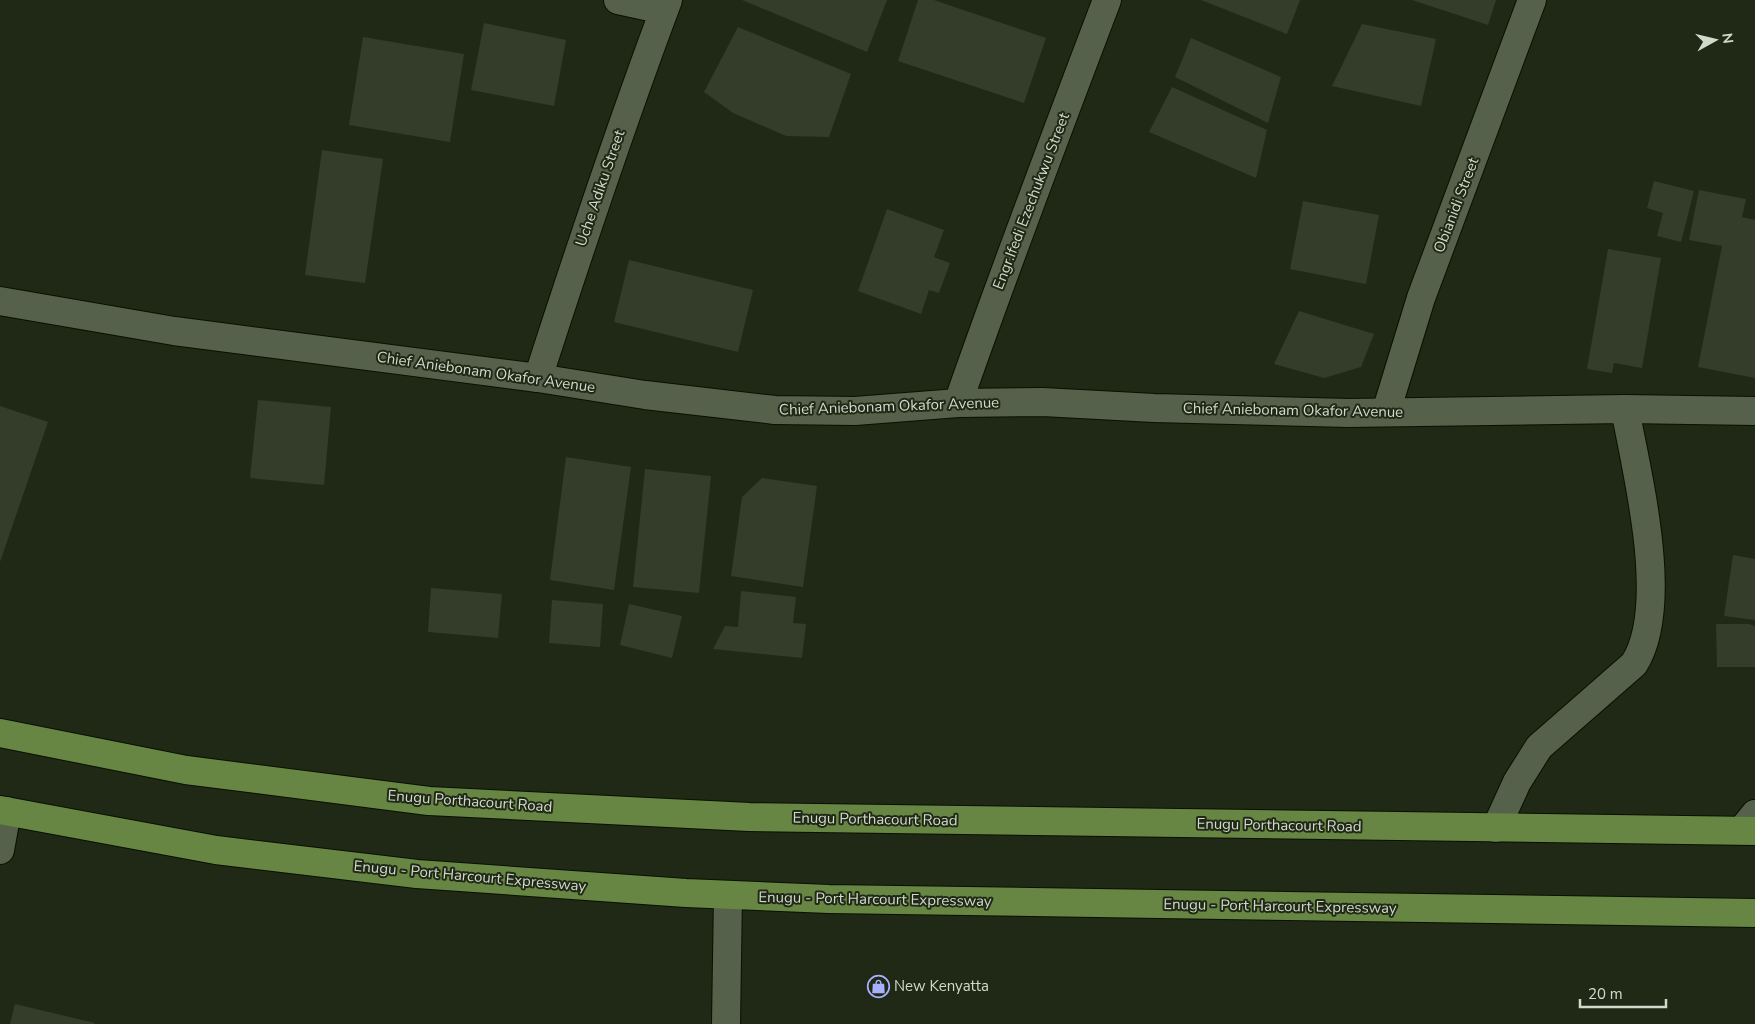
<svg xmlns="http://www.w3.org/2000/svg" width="1755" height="1024" font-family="'Nunito Sans',sans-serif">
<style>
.building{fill:#333d29}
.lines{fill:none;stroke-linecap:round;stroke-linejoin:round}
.minor-casing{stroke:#091102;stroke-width:30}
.trunk-casing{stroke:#091102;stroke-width:30}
.minor{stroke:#56614b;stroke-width:28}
.trunk{stroke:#688643;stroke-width:28}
.labels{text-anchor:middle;stroke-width:4;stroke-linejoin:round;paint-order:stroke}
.street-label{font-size:15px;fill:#d2d9cc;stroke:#1f2915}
.poi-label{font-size:15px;fill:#d2d9cc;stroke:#1f2915;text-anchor:start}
</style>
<rect width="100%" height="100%" fill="#1f2915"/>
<g class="building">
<path d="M742 0H887L867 52Z"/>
<path d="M918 0H934L1046 38 1024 103 898 61Z"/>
<path d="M1201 0H1300L1287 34Z"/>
<path d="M1412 0H1496L1488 25Z"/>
<path d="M484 23 566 40 554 106 471 90Z"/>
<path d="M1362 24 1436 39 1421 106 1332 86Z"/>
<path d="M738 27 851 74 829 137 786 136 733 113 704 92Z"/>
<path d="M363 37 464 54 450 142 349 125Z"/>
<path d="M1191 38 1281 77 1268 123 1175 77Z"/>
<path d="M1172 87 1267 130 1256 178 1149 132Z"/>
<path d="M322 150 383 159 365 283 305 275Z"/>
<path d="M1654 181 1694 191 1681 242 1657 236 1663 213 1647 208Z"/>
<path d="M1699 190 1746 199 1742 217 1755 220V378L1698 367 1722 246 1689 240Z"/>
<path d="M1303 201 1379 215 1366 284 1290 269Z"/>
<path d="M887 209 944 230 934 257 950 263 939 293 929 290 921 314 858 291Z"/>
<path d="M1608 249 1661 258 1642 368 1614 363 1612 373 1587 369Z"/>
<path d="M629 260 753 290 738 352 614 322Z"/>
<path d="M1299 311 1374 334 1361 367 1324 378 1274 364Z"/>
<path d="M258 400 331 407 324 485 250 478Z"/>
<path d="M0 406 48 422 0 562Z"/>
<path d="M566 457 631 467 614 590 550 580Z"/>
<path d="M645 469 711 476 699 593 633 587Z"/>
<path d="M762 478 817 486 803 587 731 576 742 497Z"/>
<path d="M1733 555 1755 559V620L1724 616Z"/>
<path d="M431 588 502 594 498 638 428 632Z"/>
<path d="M741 591 796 597 793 623 806 624 802 658 713 649 725 626 738 627Z"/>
<path d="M552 600 603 604 600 647 549 643Z"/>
<path d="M629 604 682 616 672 658 620 645Z"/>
<path d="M1716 624H1749L1755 626V667H1717Z"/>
<path d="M15 1004 95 1023 94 1024H10Z"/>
</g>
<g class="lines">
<defs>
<g id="minor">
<path d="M618 0 664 10"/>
<path d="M0 301 174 331 538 378 645 395 775 410 855 411 958 403 1043 402 1154 408 1349 413 1625 409 1755 411"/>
<path d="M538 378C579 251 621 125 668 0"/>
<path d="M958 403C1005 268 1056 134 1107 0"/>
<path d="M1386 412 1421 298 1532 0"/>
<path d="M1496 828 1517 782 1539 747 1634 664C1671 606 1637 474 1625 409"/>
<path d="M1742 830 1755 814"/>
<path d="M0 850 7 811"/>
<path d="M726 1024 728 895"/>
</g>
<g id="trunk">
<path d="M0 733 186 770 429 801 749 817 1755 831"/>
<path d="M0 810 216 850 417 874 686 893 829 899 1755 913"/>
</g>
</defs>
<use href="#minor" class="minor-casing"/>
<use href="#trunk" class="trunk-casing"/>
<use href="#minor" class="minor"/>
<use href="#trunk" class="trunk"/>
</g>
<defs>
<symbol id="shop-ring" viewBox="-11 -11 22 22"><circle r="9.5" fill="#1f2915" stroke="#a9b0fc" stroke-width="1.5"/><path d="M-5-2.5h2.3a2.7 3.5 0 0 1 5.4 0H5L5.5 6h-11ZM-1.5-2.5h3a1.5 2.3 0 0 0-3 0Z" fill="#a9b0fc"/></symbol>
</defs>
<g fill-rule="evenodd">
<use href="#shop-ring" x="866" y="974" width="25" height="25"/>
</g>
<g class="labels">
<g class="street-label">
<text transform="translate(600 188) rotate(-71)" y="5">Uche Adiku Street</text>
<text transform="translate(1031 201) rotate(-69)" y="5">Engr.Ifedi Ezechukwu Street</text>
<text transform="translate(1456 205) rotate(-69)" y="5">Obianidi Street</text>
<text transform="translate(486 372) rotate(8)" y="5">Chief Aniebonam Okafor Avenue</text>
<text transform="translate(889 406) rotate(-2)" y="5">Chief Aniebonam Okafor Avenue</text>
<text transform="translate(1293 410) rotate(1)" y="5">Chief Aniebonam Okafor Avenue</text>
<text transform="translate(470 801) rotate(4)" y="5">Enugu Porthacourt Road</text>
<text transform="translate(875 819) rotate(1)" y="5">Enugu Porthacourt Road</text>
<text transform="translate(1279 825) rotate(1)" y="5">Enugu Porthacourt Road</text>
<text transform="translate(470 876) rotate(5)" y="5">Enugu - Port Harcourt Expressway</text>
<text transform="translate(875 899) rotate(1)" y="5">Enugu - Port Harcourt Expressway</text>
<text transform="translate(1280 906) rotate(1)" y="5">Enugu - Port Harcourt Expressway</text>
</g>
<g class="poi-label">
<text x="894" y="991">New Kenyatta</text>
</g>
</g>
<g transform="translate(1715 40) rotate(82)" stroke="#1f2915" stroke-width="4" paint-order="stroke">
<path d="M0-4L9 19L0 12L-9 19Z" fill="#d2d9cc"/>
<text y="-8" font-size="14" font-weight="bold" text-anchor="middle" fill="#d2d9cc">N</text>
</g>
<path d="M1580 999v8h86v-8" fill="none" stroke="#d2d9cc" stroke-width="2.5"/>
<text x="1588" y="999" font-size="15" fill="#d2d9cc" stroke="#1f2915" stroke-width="4" paint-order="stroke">20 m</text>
</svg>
